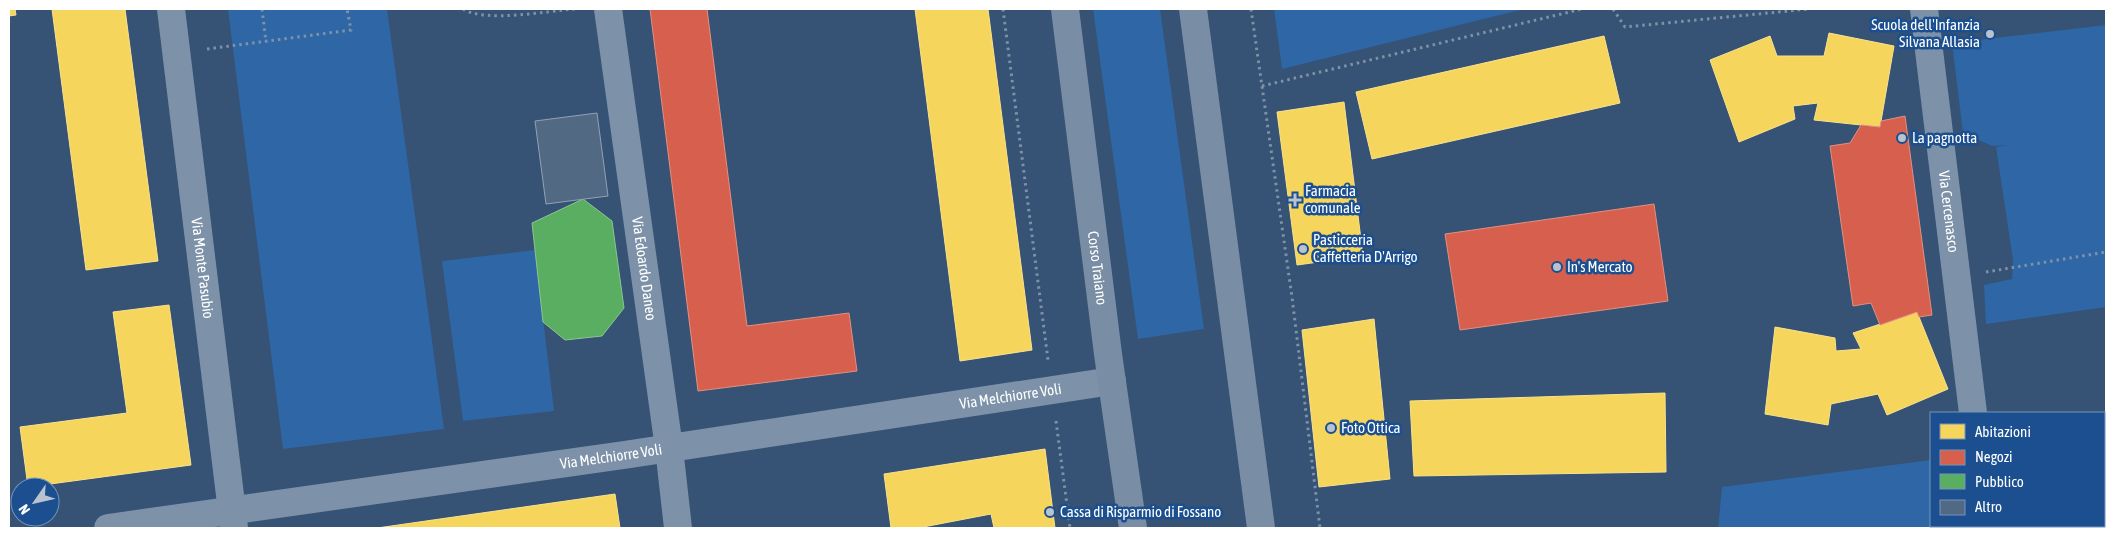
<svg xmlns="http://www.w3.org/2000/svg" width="2115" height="537" font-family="'Asap Condensed',sans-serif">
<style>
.green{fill:#2f66a5}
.homes{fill:#f6d55c;stroke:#f9e28d}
.shops{fill:#d6604d;stroke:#e29082}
.public{fill:#5aae61;stroke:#8cc690}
.building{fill:#526984;stroke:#92a2b6}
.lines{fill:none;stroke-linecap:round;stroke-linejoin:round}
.path{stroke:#7d92a8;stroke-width:3;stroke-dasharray:2.5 4;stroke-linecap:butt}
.minor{stroke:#7d92a8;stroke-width:28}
.secondary{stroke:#798da4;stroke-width:28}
.poi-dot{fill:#b9c2ce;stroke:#1b4f8f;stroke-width:2}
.labels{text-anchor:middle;stroke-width:5;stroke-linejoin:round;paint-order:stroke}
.poi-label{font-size:15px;fill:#fff;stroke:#1b4f8f;text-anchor:start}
.street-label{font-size:15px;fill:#fff;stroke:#1b4f8f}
</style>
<rect width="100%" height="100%" fill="#365274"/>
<g class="green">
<path d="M228 9H387L444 429 283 449Z"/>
<path d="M1093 9H1160L1204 329 1138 339Z"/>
<path d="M1274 9H1524L1282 69Z"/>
<path d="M2106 25V307L1986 324 1984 285 2012 279 2013 260 1996 147 2008 145 1992 146 1963 133 1952 43Z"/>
<path d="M535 250 554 411 463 421 442 261Z"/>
<path d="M1931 460V526H1948L1949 528H1718L1722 487Z"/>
</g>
<g class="homes">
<path d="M9 9H15L16 15 9 16Z"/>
<path d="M52 9H125L158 261 86 270Z"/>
<path d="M915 9H988L1032 350 960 361Z"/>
<path d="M1829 33 1894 46 1880 127 1814 120 1818 103 1793 106 1795 119 1739 142 1710 60 1770 36 1777 56H1824Z"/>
<path d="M1604 36 1620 103 1372 159 1356 92Z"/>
<path d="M1344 102 1363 256 1297 265 1277 112Z"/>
<path d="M169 305 191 465 28 487 20 427 127 413 113 312Z"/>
<path d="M1917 312 1948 389 1887 415 1878 394 1831 404 1828 425 1765 414 1775 327 1835 338 1836 351 1861 349 1853 333Z"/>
<path d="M1374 319 1390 479 1319 487 1302 330Z"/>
<path d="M1665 393 1666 472 1414 476 1410 401Z"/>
<path d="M1045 449 1055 528H994L991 514 918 528H891L884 474Z"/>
<path d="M615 494 620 528H377Z"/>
</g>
<g class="shops">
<path d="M650 9H707L747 326 849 313 857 371 698 391Z"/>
<path d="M1905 116 1932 315 1919 317 1917 312 1880 325 1871 303 1853 306 1830 146 1850 143 1861 125 1880 127 1881 121Z"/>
<path d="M1654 204 1668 301 1460 330 1445 234Z"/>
</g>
<path class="public" d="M583 199 612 221 624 308 602 336 565 340 543 322 532 223Z"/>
<path class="building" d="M597 113 608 196 546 204 535 121Z"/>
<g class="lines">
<g class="path">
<path d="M262 9 266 42"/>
<path d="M463 9C485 23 548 11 575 9"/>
<path d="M1003 9 1048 360"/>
<path d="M1251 9 1292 297 1320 528"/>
<path d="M1613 9 1625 27 1809 9"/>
<path d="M207 49 351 30 347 9"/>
<path d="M1262 86 1582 9"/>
<path d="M1986 272 2106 252"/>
<path d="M1056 421 1070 528"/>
</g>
<g class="minor">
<path id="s1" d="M171 9 234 528"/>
<path id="s2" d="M608 9 669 448 678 528"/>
<path id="s3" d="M1924 9 1973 413"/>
<path d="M1986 526V528"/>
<path id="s4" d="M108 528 624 455 1112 381"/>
</g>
<g class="secondary">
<path id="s5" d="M1065 9 1108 354 1133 528"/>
<path d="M1193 9 1261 528"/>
</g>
</g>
<g class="poi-dot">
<circle cx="1990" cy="34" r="5"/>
<circle cx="1902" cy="138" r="5"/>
<path d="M1292.5 192.5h5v5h5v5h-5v5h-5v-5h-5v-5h5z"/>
<circle cx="1303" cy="249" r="5"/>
<circle cx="1557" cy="267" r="5"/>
<circle cx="1331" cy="428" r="5"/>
<circle cx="1050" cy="512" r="5"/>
</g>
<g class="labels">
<g class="poi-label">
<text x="1980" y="30" text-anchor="end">Scuola dell'Infanzia<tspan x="1980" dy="17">Silvana Allasia</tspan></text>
<text x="1912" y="143">La pagnotta</text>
<text x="1305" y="196">Farmacia<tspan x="1305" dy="17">comunale</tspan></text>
<text x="1313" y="245">Pasticceria<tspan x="1313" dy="17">Caffetteria D'Arrigo</tspan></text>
<text x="1567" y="272">In's Mercato</text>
<text x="1341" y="433">Foto Ottica</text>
<text x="1060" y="517">Cassa di Risparmio di Fossano</text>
</g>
<g class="street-label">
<text dy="5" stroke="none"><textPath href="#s3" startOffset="204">Via Cercenasco</textPath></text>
<text dy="5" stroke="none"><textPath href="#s2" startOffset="262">Via Edoardo Daneo</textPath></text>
<text dy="5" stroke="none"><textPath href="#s1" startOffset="261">Via Monte Pasubio</textPath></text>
<text dy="5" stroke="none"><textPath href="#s5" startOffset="261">Corso Traiano</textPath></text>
<text dy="5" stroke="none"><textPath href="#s4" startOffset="912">Via Melchiorre Voli</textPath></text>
<text dy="5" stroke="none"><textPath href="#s4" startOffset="508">Via Melchiorre Voli</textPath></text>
</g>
</g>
<rect width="2115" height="537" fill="none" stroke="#ffffff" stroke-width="20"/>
<rect x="1930" y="412" width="175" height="115" fill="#1b4f8f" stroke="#7695bc"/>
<rect x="1940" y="424" width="25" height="15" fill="#f6d55c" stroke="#7695bc"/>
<text x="1975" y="437" font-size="15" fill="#ffffff">Abitazioni</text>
<rect x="1940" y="450" width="25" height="15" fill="#d6604d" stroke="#7695bc"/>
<text x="1975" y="462" font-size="15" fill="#ffffff">Negozi</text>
<rect x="1940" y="474" width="25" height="15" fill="#5aae61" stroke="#7695bc"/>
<text x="1975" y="487" font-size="15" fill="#ffffff">Pubblico</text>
<rect x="1940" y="500" width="25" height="15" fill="#526984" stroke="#7695bc"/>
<text x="1975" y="512" font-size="15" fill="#ffffff">Altro</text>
<g transform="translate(35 502) rotate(236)"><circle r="24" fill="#1b4f8f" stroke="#7695bc"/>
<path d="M0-4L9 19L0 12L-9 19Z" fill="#b9c2ce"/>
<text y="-8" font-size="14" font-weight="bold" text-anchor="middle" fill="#ffffff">N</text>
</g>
</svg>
